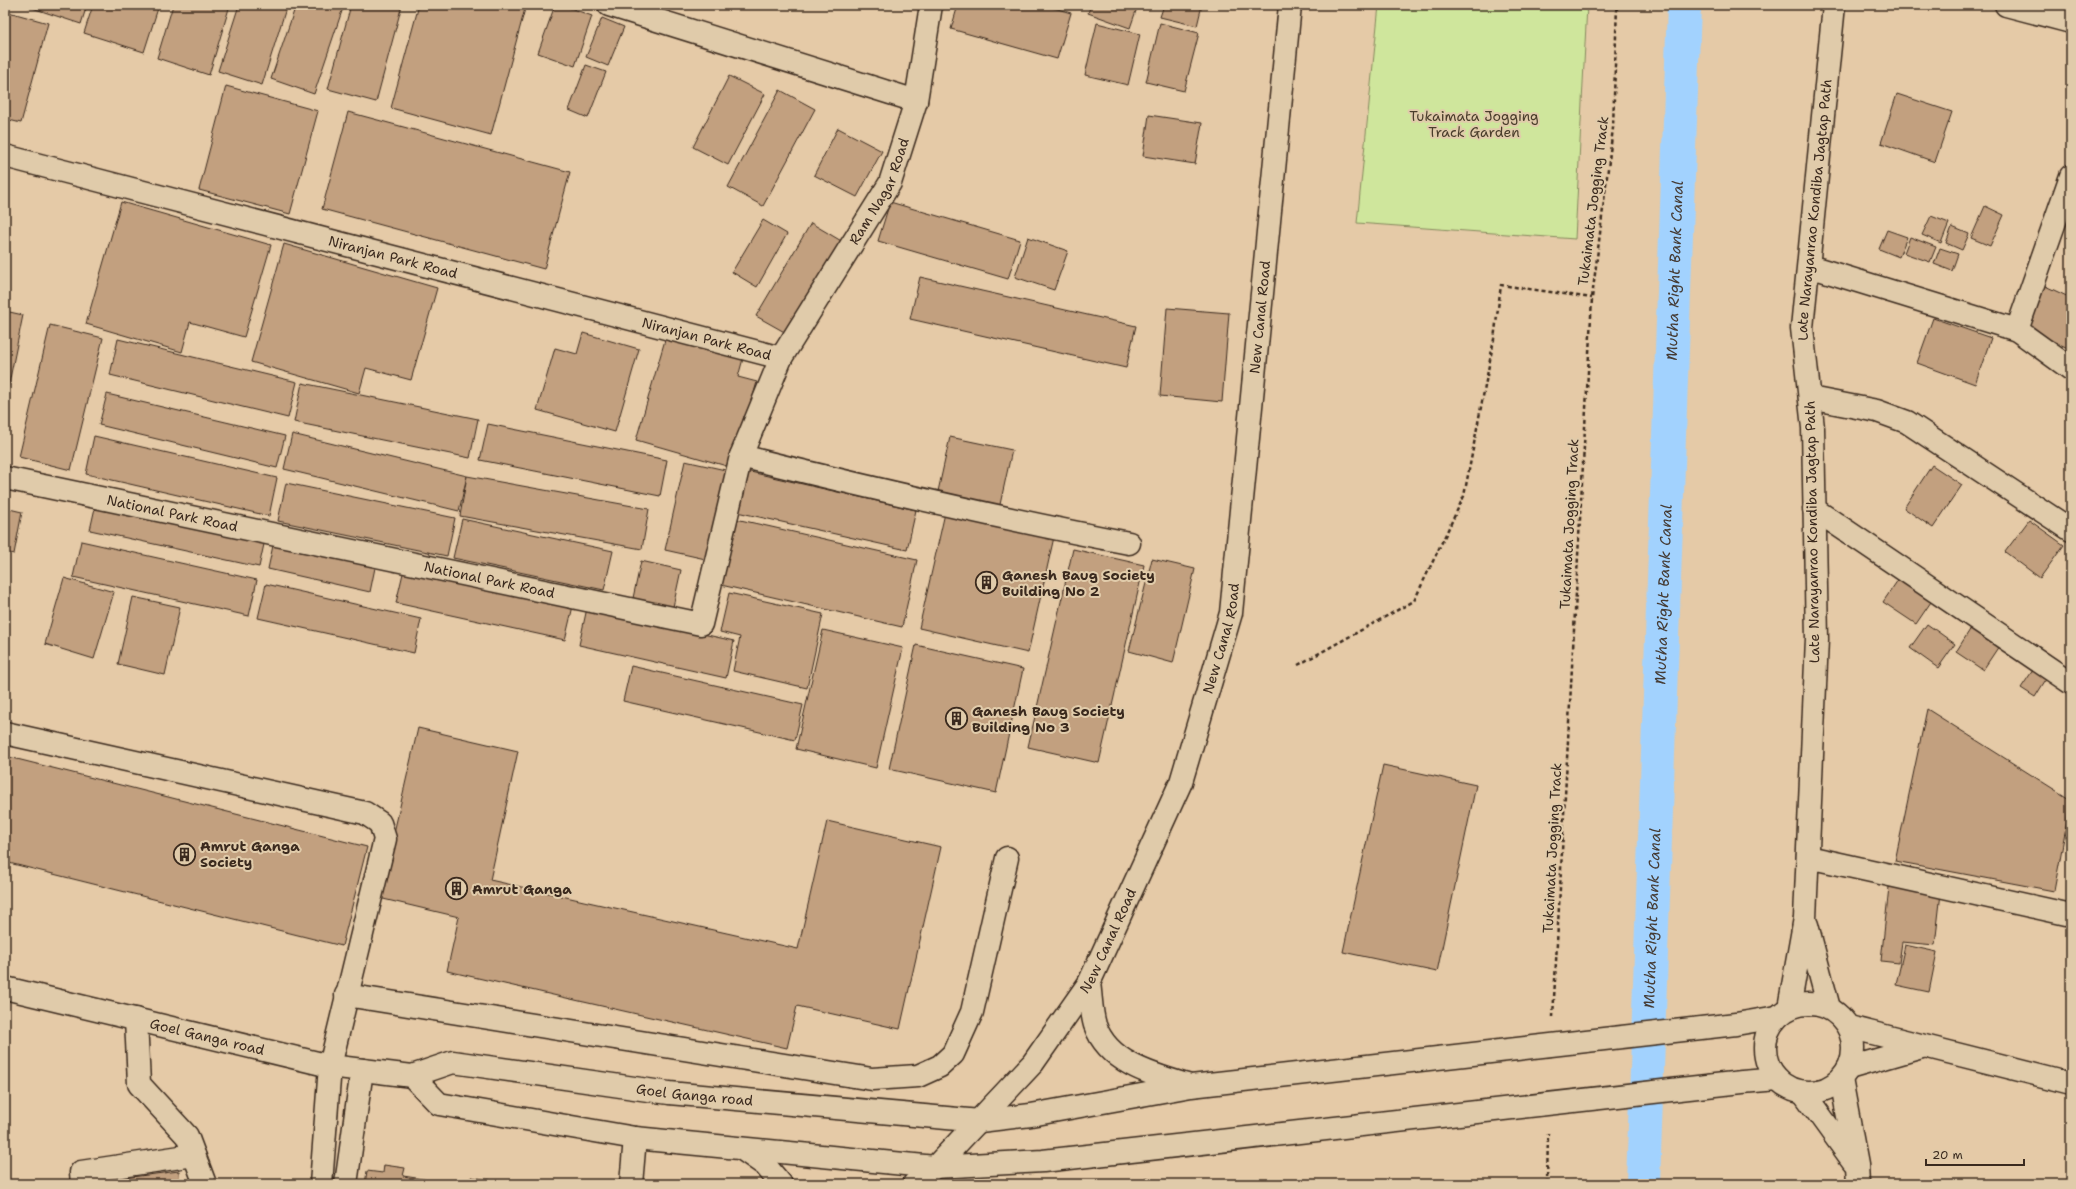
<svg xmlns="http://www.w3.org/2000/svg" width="2076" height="1189" font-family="'Shantell Sans',sans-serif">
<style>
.green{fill:#cfe69c;stroke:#85885d}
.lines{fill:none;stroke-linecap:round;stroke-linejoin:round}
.canal{stroke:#a2d2fe;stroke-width:34}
.building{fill:#c2a07f;stroke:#3b2a1e}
.minor-casing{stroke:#3b2a1e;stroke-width:25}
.path{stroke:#3b2a1e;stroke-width:2.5;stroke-dasharray:4 3;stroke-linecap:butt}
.minor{stroke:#e0cbaa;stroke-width:22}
.labels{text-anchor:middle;stroke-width:4;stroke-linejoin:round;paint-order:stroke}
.park-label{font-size:14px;fill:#4a3d2b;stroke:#e0cbaa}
.street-label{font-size:14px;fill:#3b2a1e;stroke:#e0cbaa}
.poi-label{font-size:14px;font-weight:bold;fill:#3b2a1e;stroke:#e0cbaa;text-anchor:start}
.water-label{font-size:15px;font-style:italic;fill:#453b34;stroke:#e0cbaa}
</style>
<rect width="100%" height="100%" fill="#e5caa7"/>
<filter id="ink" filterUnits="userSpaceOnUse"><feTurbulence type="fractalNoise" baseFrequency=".025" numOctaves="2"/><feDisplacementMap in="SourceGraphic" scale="8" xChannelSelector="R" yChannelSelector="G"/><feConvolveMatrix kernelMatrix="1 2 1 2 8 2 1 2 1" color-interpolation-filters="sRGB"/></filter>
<g filter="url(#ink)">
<path class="green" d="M1379 5H1587L1575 239 1357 223Z"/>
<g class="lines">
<path class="canal" id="s1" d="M1643 1184 1684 5"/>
</g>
<g class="building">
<path d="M23 5H87L81 24Z"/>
<path d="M93 5H159L144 52 84 33Z"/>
<path d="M173 5H230L209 75 157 58Z"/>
<path d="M239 5H287L262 85 218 71Z"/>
<path d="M296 5H344L314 94 271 79Z"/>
<path d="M351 5H402L376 102 328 89Z"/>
<path d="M419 5H526L491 135 391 108Z"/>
<path d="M555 5H562L592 16 575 66 538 53Z"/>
<path d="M958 5H1044L1071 13 1057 59 951 29Z"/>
<path d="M1091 5H1138L1130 28 1088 13Z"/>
<path d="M1164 5H1202L1197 26 1160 17Z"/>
<path d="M5 11 48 23 21 123 5 119Z"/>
<path d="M602 18 624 27 608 66 586 57Z"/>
<path d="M1097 23 1140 34 1128 85 1085 75Z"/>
<path d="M1160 23 1199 33 1184 91 1146 82Z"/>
<path d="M586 65 606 72 588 118 569 110Z"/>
<path d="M729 76 765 94 728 165 693 147Z"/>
<path d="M226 86 318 111 290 214 199 190Z"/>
<path d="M780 90 815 109 763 206 728 187Z"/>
<path d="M1897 94 1952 112 1935 162 1881 143Z"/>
<path d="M348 112 570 172 544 269 322 209Z"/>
<path d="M1149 115 1202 123 1195 164 1143 156Z"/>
<path d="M838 128 882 151 857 197 814 175Z"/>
<path d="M121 202 271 245 244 337 190 322 182 352 86 324Z"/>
<path d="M890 202 1020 240 1008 279 878 241Z"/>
<path d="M1985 206 2004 215 1990 246 1971 238Z"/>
<path d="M1931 216 1949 223 1941 243 1922 235Z"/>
<path d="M763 220 787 234 757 287 732 272Z"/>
<path d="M811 223 843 242 788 334 756 316Z"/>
<path d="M1952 227 1969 234 1962 250 1946 243Z"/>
<path d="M1887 230 1907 237 1899 257 1879 249Z"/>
<path d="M1028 237 1068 251 1054 290 1015 277Z"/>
<path d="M1910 237 1936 247 1930 262 1904 253Z"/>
<path d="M284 244 437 288 411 380 366 368 359 393 251 362Z"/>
<path d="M1940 248 1958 254 1952 271 1934 264Z"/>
<path d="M920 277 1136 326 1126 368 910 319Z"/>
<path d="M2043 285 2071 298 2070 349 2023 327Z"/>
<path d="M1167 308 1229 313 1222 402 1160 396Z"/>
<path d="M5 311 23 315 5 403Z"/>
<path d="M1933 318 1991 338 1975 384 1917 363Z"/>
<path d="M50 325 103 338 71 470 19 457Z"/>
<path d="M583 333 639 349 615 432 537 410 555 348 577 354Z"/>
<path d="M667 333 744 355 738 377 757 382 747 417 744 416 730 467 636 440Z"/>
<path d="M118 339 297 382 288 418 110 375Z"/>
<path d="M302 383 478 419 470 458 294 422Z"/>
<path d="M107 394 285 436 277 468 99 425Z"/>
<path d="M488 424 667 460 660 496 480 460Z"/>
<path d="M292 434 467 476 459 511 284 469Z"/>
<path d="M94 436 277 478 269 516 86 474Z"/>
<path d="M950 437 1012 450 999 509 937 496Z"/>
<path d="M685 461 730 471 710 560 665 550Z"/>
<path d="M1932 465 1962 485 1933 528 1904 508Z"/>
<path d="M746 471 916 510 907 550 737 512Z"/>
<path d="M467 476 649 509 642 549 460 516Z"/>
<path d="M286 483 455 518 447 556 278 521Z"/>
<path d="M97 499 266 535 259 567 90 530Z"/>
<path d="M5 508 22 512 14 554 5 552Z"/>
<path d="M945 513 1054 537 1028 653 919 628Z"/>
<path d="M462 519 613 551 604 590 453 558Z"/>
<path d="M736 519 917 560 902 627 721 585Z"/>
<path d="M2029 520 2064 545 2040 578 2005 552Z"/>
<path d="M275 536 377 558 370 592 268 569Z"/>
<path d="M81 541 257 580 249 616 73 577Z"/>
<path d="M1073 549 1144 565 1099 763 1028 747Z"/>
<path d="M1152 559 1195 569 1173 663 1129 651Z"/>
<path d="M641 561 681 570 673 607 633 598Z"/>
<path d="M404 569 573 606 565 640 396 603Z"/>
<path d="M1902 574 1935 596 1916 624 1883 602Z"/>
<path d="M64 578 114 592 94 659 45 644Z"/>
<path d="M266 584 421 619 414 653 258 618Z"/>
<path d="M729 593 823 614 807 688 733 671 740 637 720 632Z"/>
<path d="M133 597 180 607 165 675 118 664Z"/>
<path d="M587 608 734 641 726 678 579 645Z"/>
<path d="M1927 624 1955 644 1938 668 1910 648Z"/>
<path d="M1973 625 2001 643 1983 670 1956 652Z"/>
<path d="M823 630 903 648 876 768 796 749Z"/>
<path d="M916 645 1023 669 996 793 889 769Z"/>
<path d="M2037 664 2050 673 2035 697 2021 688Z"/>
<path d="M631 666 803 705 795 740 623 701Z"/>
<path d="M1927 709 2071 800 2054 891 1895 861Z"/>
<path d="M418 728 518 751 490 880 798 949 827 821 941 847 900 1029 797 1006 787 1048 447 971 459 917 379 898Z"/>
<path d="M5 756 367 847 342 946 5 862Z"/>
<path d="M1383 765 1476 785 1437 972 1343 952Z"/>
<path d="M1889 887 1941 893 1935 945 1902 942 1899 963 1881 961Z"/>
<path d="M1905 945 1937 952 1929 992 1896 985Z"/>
<path d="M384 1165 405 1168 403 1176 455 1184H365L367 1171 383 1173Z"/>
<path d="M179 1171 180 1184H92V1182Z"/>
<path d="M471 1177 490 1180V1184H470Z"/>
<path d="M1148 1177 1155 1184H1141Z"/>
</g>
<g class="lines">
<defs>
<g id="minor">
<path d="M609 5 916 101"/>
<path d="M2006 5 2071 22"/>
<path id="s2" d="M5 156 781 358"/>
<path d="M1809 266 2017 330 2071 369"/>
<path d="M2017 330 2071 176"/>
<path d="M1810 398 1877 411 1907 422 2071 530"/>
<path d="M741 456C870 488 998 518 1129 543"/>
<path id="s3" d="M5 478 701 624 741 456 781 358 890 183 916 101 931 5"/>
<path d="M1814 509 2071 683"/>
<path d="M5 733 365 813 380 823 385 839 330 1066 321 1184"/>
<path d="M1808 857 2071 915"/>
<path d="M1807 925 1829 1008"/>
<path d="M1089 983C1091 996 1091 1012 1095 1025 1108 1063 1153 1075 1187 1085"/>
<path id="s4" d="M5 988 330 1066 412 1076 453 1062 669 1093 980 1121 1031 1115 1191 1086 1736 1024 1777 1017"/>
<path d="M346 995 872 1079 918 1076 940 1066 953 1054 972 1012 1007 858"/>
<circle cx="1809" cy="1048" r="44"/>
<path id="s5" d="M1789 1008 1805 918 1817 639 1813 428 1802 328 1834 5"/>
<path d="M136 1019 139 1084 187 1136 205 1184"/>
<path d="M1849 1027 2071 1083"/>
<path d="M1849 1068 1922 1047"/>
<path d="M412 1076 439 1104 635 1138 935 1167 1043 1161 1742 1082 1778 1079"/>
<path d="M1841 1079 1857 1165 1858 1184"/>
<path d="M1803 1092 1853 1161"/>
<path d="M742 1149 765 1165 781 1184"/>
<path d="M82 1184 81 1172 194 1155"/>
<path d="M346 1184 362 1070"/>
<path d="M631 1184 635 1138"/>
<path id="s6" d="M914 1184 935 1167 1033 1063 1089 983 1181 782 1231 613 1290 5"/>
</g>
</defs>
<use href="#minor" class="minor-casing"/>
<g class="path">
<path d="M1298 665 1414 601 1464 496 1494 339 1501 285 1592 298"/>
<path d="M1553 1017 1592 298 1613 128 1617 5"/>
<path d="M1547 1184 1548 1133"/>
</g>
<use href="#minor" class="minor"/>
</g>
</g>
<defs>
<symbol id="building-ring" viewBox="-11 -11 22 22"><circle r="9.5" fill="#e0cbaa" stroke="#3b2a1e" stroke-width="1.5"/><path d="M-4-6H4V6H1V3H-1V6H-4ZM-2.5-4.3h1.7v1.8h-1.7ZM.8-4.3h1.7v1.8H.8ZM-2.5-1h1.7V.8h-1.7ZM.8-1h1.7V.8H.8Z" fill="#3b2a1e"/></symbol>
</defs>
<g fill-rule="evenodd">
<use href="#building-ring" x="974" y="570" width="25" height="25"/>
<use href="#building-ring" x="944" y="706" width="25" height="25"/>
<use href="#building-ring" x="172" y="842" width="25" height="25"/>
<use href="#building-ring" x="444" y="876" width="25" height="25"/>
</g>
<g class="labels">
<g class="park-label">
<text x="1474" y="121">Tukaimata Jogging<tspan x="1474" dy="16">Track Garden</tspan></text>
</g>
<g class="street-label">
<text dy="5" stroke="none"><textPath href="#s3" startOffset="1184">Ram Nagar Road</textPath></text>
<text transform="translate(1593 201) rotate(-83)" y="5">Tukaimata Jogging Track</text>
<text dy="5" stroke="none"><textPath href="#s5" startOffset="801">Late Narayanrao Kondiba Jagtap Path</textPath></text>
<text dy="5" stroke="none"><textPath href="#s2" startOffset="401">Niranjan Park Road</textPath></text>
<text dy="5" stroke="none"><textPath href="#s6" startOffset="962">New Canal Road</textPath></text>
<text dy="5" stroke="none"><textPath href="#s2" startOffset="725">Niranjan Park Road</textPath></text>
<text dy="5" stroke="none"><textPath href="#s3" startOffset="171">National Park Road</textPath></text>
<text transform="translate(1569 524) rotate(-87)" y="5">Tukaimata Jogging Track</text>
<text transform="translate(1812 532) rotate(-91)" y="5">Late Narayanrao Kondiba Jagtap Path</text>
<text dy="5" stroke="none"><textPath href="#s3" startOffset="495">National Park Road</textPath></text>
<text dy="5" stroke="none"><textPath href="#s6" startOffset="638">New Canal Road</textPath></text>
<text transform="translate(1552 848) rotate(-87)" y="5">Tukaimata Jogging Track</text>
<text dy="5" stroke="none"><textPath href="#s6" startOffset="314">New Canal Road</textPath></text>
<text dy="5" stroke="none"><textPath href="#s4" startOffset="208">Goel Ganga road</textPath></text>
<text dy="5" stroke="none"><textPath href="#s4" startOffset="704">Goel Ganga road</textPath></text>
</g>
<g class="poi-label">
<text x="1002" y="580">Ganesh Baug Society<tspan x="1002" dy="16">Building No 2</tspan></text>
<text x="972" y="716">Ganesh Baug Society<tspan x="972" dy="16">Building No 3</tspan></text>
<text x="200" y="851">Amrut Ganga<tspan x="200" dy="16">Society</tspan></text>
<text x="472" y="894">Amrut Ganga</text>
</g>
<g class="water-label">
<text dy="5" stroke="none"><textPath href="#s1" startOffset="914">Mutha Right Bank Canal</textPath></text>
<text dy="5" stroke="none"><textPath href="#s1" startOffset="590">Mutha Right Bank Canal</textPath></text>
<text dy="5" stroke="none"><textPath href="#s1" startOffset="266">Mutha Right Bank Canal</textPath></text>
</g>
</g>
<rect width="2076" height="1189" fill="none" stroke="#e0cbaa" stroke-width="20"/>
<rect x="10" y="10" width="2056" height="1169" fill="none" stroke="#3b2a1e" stroke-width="1.5" filter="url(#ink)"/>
<path d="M1926 1159v6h98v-6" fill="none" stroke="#3b2a1e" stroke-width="2"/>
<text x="1932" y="1159" font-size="12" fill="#3b2a1e" stroke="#e0cbaa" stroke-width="3" paint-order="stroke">20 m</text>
</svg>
